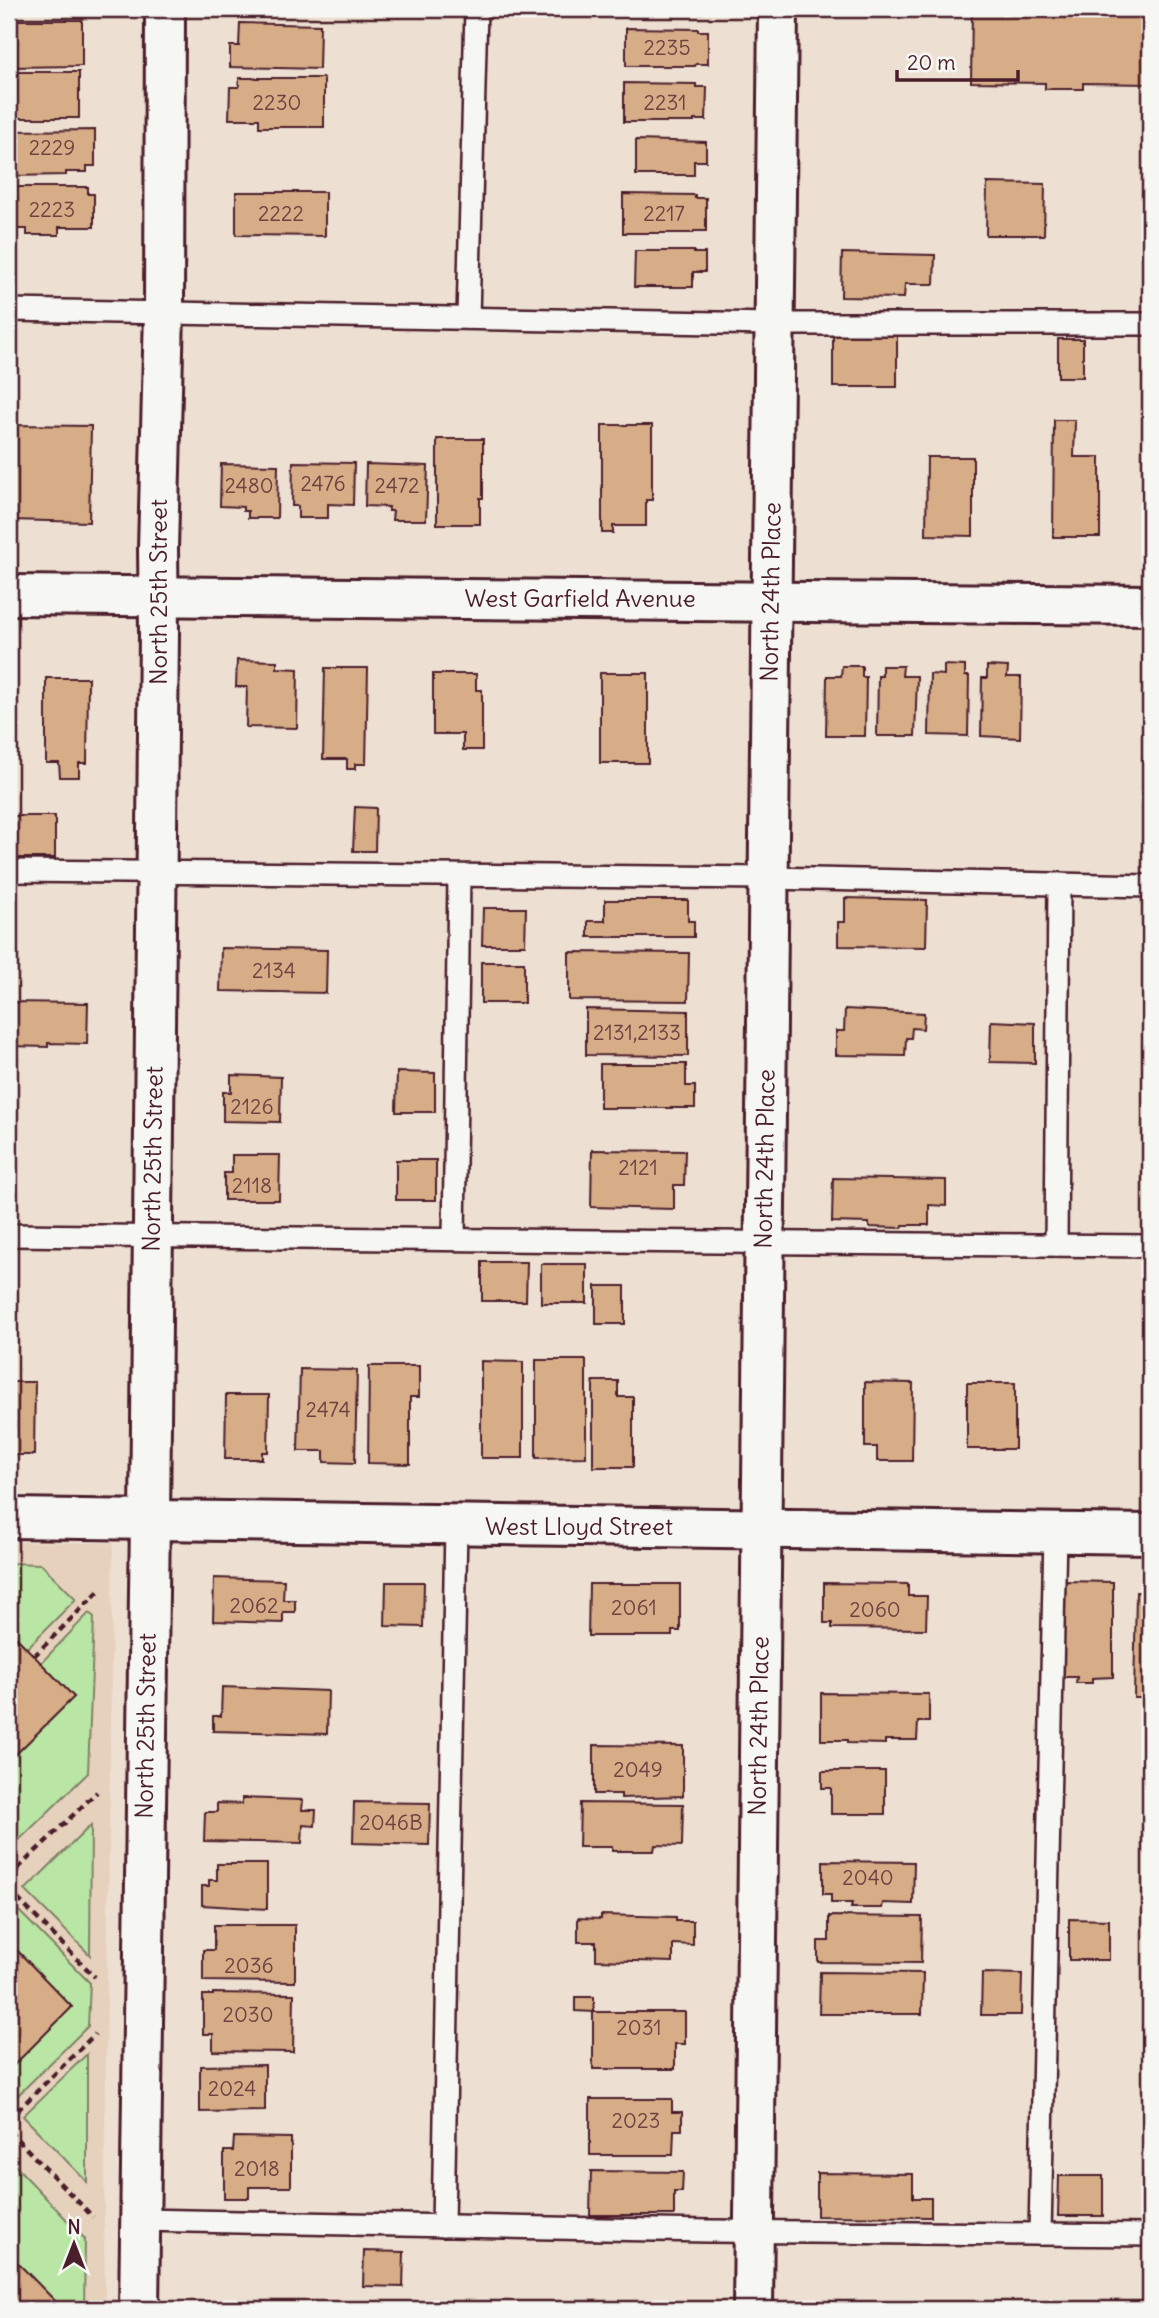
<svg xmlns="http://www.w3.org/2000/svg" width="1159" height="2318" font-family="Delius,sans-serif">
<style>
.built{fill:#e6d1bc}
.green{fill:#b9e6a4;stroke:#828268;stroke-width:2}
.building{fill:#d7ad88;stroke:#4a1f2b;stroke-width:2}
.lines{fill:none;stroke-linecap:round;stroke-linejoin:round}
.lane-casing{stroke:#4a1f2b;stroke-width:26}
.street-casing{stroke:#4a1f2b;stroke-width:44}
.path{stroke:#4a1f2b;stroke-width:4.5;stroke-dasharray:7 5;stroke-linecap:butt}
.lane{stroke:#f6f6f2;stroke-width:21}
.street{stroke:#f6f6f2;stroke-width:38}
.labels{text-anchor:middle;stroke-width:5;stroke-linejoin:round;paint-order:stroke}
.number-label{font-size:21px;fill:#6d4242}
.street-label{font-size:24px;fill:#4a1f2b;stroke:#f6f6f2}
</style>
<rect width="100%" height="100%" fill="#ede0d2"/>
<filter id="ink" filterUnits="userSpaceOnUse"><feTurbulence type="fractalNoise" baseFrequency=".0143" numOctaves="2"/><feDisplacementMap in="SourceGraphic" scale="14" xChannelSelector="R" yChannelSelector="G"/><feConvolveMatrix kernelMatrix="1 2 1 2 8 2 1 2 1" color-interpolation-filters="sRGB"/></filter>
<g filter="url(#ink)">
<path class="built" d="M9 1542 113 1543 104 2211 105 2309H9Z"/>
<g class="green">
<path d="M9 1563 41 1564 76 1599 27 1648 9 1630Z"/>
<path d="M89 1613 94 1617 88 1773 9 1850V1761L74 1697 41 1663Z"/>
<path d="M91 1825 90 1955 25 1890Z"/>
<path d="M15 1907 90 1983 88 2026 9 2104V2070L72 2007 9 1942V1912Z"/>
<path d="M87 2054V2182L23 2116Z"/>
<path d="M9 2159 85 2239 84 2309H63L9 2254Z"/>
</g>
<g class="building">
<path d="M642 9H712V11H702V13H642Z"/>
<path d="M972 9 1150 10V84L1083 83V89H1045V83L971 82Z"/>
<path d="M9 20H82V66L9 67Z"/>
<path d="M240 23 320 25 319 69 230 67V46H239Z"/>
<path d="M626 28 698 29V31H708V64H696L695 66H626Z"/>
<path d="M9 72H79V118H11Z"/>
<path d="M239 78H324V127H259V119H229L230 87H239Z"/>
<path d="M624 83 696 84V87H707L706 120H694V122H624Z"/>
<path d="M95 130V166H87V172H66V175L9 176V131Z"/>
<path d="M636 140 706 142V161H694V175H636Z"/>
<path d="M987 183 1045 184 1044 235H986Z"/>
<path d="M9 187H88V194H94V227H59V235H27V229H9Z"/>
<path d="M236 192H325V236L236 235Z"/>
<path d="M623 194 695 195V198H706V231H694L693 233H623Z"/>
<path d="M635 251H694V253H705V272H693V287H634Z"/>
<path d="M842 253 935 255 934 284H905L904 298 841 297Z"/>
<rect x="833" y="333" width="64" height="54"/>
<rect x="1058" y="339" width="25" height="38"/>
<path d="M1054 420H1075L1074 457H1100V537H1053Z"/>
<path d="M11 425 91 426 89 522 9 520Z"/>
<path d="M602 425H652V500H646V526H613V533H602Z"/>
<path d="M437 439H483V498H480V524H437Z"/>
<path d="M927 457H973V536L926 535Z"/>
<path d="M293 462 354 463 353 505 328 504V518H298V506H292Z"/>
<path d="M221 464 278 465 277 518H248V511H243V507L220 506Z"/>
<path d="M366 464 428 466 426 520H392L393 511H388L389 507 365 506Z"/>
<path d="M237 660 277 661V668L298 669 297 728 246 727 247 687H236Z"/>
<path d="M944 665 965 666V676H969L968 736 929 735 930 674 944 675Z"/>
<path d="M842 666H862V677H866L865 736H826L827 676H841Z"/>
<path d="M882 666H903L902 676H917L915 736H877L878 676H882Z"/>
<path d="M987 666 1008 667 1007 677H1021L1020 738 981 736 982 678H987Z"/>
<path d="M325 668H368L366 764H355V769H347V759H323Z"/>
<rect x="600" y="673" width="48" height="90"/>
<path d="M433 674H476V690H482V750H463V734H433Z"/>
<path d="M46 678H88L87 763H79V777H60L59 763H46Z"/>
<path d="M355 807 376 808 375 851H353Z"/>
<rect x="14" y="816" width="41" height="42"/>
<path d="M845 898 927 900 926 947 838 946V922H845Z"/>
<path d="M605 900H688V921H694V937H588V921H605Z"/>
<path d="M483 908H526L525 945H482Z"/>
<path d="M221 948 327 950 326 993 220 991Z"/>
<path d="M569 952 689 953 688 1001 569 1000Z"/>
<rect x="481" y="962" width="43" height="41"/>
<path d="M9 1002 88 1003 87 1044 48 1043V1047L9 1046Z"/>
<path d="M586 1009 688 1011V1056L586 1055Z"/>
<path d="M845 1009 924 1013 923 1029 912 1028 911 1038H906L905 1056 836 1055V1031H844Z"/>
<path d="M991 1021 1035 1023V1063L990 1062Z"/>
<path d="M600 1064H686V1086H695V1108H600Z"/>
<path d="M397 1072 435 1073V1112H396Z"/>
<path d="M231 1075 281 1077 280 1122 223 1121V1092H231Z"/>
<path d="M592 1150 685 1151 684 1185H674V1209L591 1207Z"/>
<path d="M232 1155H280L279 1200H224V1173H232Z"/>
<rect x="396" y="1160" width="40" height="40"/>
<path d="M833 1178 946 1180V1206L929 1205V1225H903L902 1228 869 1227V1223L832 1222Z"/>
<path d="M482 1262H527L526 1301H482Z"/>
<rect x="541" y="1264" width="46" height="39"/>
<rect x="596" y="1286" width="29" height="38"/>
<path d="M536 1360H586V1457L536 1458Z"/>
<path d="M481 1361 523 1362V1458H481Z"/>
<path d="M369 1366H419V1397H410V1464L368 1463Z"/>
<path d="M300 1369 357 1370 355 1463 324 1462V1451H298Z"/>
<path d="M593 1381H618V1397H633V1467H593Z"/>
<path d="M9 1382H35L34 1455H13V1447L9 1446Z"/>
<path d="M865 1382 913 1383 912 1461H877V1447H865Z"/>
<rect x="967" y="1383" width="48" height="66"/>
<path d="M226 1395H269L268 1452H262V1459H225Z"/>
<path d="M214 1578 284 1580 283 1600H295V1612H283V1623L213 1621Z"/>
<path d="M1063 1581 1113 1582V1677L1092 1678V1683H1076L1077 1677H1062Z"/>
<path d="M386 1582H424L423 1627 385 1626Z"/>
<path d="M824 1583 908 1584V1596H927L926 1629 832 1628V1623H824Z"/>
<path d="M589 1584H680V1631H672V1636H588Z"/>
<path d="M1136 1592 1150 1593V1698H1134Z"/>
<path d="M9 1630 74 1697 9 1761Z"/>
<path d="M222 1687 328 1691 327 1734 213 1731V1716H221Z"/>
<path d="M821 1693 929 1694V1722H918L917 1740H885V1744L847 1743V1740H821Z"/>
<path d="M594 1745 683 1746V1796L621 1798V1794H594Z"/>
<path d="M822 1771H885V1814H831V1788H822Z"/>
<path d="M242 1798 303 1800 302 1810H316L315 1826 303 1825 302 1843 204 1841 205 1812H217V1803L242 1804Z"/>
<path d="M354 1802 430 1803 429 1845 353 1843Z"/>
<path d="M580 1803 683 1804 682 1846 655 1845 654 1851H612V1847H579Z"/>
<path d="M823 1861 914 1862 913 1904 883 1903 882 1908H851L852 1903H831V1894H823Z"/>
<path d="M217 1864H267V1909L202 1905V1886H209V1880H217Z"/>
<path d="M601 1915 676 1917V1921H693V1945L673 1944V1962L596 1960V1942H578V1918L601 1919Z"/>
<path d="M829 1916 922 1917 921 1963 818 1962V1941H829Z"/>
<path d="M1069 1919 1109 1920V1960H1069Z"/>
<path d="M214 1925H295V1982L203 1981V1950H214Z"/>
<path d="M9 1942 72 2007 9 2070Z"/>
<path d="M820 1972 923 1973 922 2014H819Z"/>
<path d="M982 1973 1022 1974 1021 2015H981Z"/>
<path d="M213 1993 294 1994 293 2052 213 2051V2034H203V1995H213Z"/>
<path d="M575 1997H594V2012L575 2011Z"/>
<path d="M593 2012H685V2044H675V2069H593Z"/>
<path d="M265 2065V2111L200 2112V2066Z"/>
<path d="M1145 2086H1150V2141H1144Z"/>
<path d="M590 2099H672V2112H682V2130H674L673 2155H590Z"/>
<path d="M234 2137 291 2138V2187H249V2198H224V2151H233Z"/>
<path d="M591 2171 683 2172 682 2192H674V2215H590Z"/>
<path d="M817 2173 913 2174V2198H931V2217L817 2216Z"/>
<path d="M1059 2176H1103V2216H1058Z"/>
<path d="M364 2251 404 2252 403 2287 363 2286Z"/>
<path d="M9 2254 63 2309H9Z"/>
</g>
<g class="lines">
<defs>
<g id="lane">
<path d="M9 310 774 324H1150"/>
<path d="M468 318 476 9"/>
<path d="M9 871 768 878 1150 886"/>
<path d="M9 1235C389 1242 770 1240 1150 1246"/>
<path d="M454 1239 459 876"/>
<path d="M1056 1245 1059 884"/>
<path d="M139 2220 708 2231 1150 2235"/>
<path d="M443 2226 456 1526"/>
<path d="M1040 2234 1055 1533"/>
</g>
<g id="street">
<path d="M9 595 1150 605"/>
<path d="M9 1518C389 1524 770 1528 1150 1534"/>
<path d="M139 2309 150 1520 159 633 158 549 164 312 165 9"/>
<path d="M753 2309 778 9"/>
</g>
</defs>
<use href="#lane" class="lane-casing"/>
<use href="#street" class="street-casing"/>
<g class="path">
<path d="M34 1656 100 1590"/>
<path d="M9 1877 97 1792"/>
<path d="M9 1890 95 1977"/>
<path d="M9 2119 95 2034"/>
<path d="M9 2131 93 2217"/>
</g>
<use href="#lane" class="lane"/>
<use href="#street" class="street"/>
</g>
</g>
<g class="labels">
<g class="number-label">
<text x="667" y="55">2235</text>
<text x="277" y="110">2230</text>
<text x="665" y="110">2231</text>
<text x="52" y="155">2229</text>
<text x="52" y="217">2223</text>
<text x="281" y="221">2222</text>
<text x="664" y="221">2217</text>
<text x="323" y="491">2476</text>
<text x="249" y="493">2480</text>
<text x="397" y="493">2472</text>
<text x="274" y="978">2134</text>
<text x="637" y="1040">2131,2133</text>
<text x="252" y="1114">2126</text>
<text x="638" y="1175">2121</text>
<text x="252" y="1193">2118</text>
<text x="328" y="1417">2474</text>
<text x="254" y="1613">2062</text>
<text x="634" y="1615">2061</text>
<text x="875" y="1617">2060</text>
<text x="638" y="1777">2049</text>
<text x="391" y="1830">2046B</text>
<text x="868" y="1885">2040</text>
<text x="249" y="1973">2036</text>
<text x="248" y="2022">2030</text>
<text x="639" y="2035">2031</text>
<text x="232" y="2096">2024</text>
<text x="636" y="2128">2023</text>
<text x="257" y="2176">2018</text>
</g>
<g class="street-label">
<text transform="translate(159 592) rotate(-90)" y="8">North 25th Street</text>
<text transform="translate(771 592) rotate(-89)" y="8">North 24th Place</text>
<text x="580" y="607">West Garfield Avenue</text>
<text transform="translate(153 1159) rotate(-89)" y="8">North 25th Street</text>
<text transform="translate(765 1159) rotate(-89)" y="8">North 24th Place</text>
<text x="579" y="1535">West Lloyd Street</text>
<text transform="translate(146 1726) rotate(-89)" y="8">North 25th Street</text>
<text transform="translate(759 1726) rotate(-89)" y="8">North 24th Place</text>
</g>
</g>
<rect width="1159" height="2318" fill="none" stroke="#f6f6f2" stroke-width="35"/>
<rect x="18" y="18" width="1124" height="2283" fill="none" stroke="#4a1f2b" stroke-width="2.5" filter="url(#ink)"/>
<g transform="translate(74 2244)" stroke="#f6f6f2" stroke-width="5" paint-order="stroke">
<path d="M0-5L12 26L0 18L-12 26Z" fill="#4a1f2b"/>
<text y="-10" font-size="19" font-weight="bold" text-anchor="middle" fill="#4a1f2b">N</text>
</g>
<path d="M897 70v10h121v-10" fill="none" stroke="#4a1f2b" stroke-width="3.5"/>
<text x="907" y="70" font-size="21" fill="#4a1f2b" stroke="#f6f6f2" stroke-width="5" paint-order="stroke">20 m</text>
</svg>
